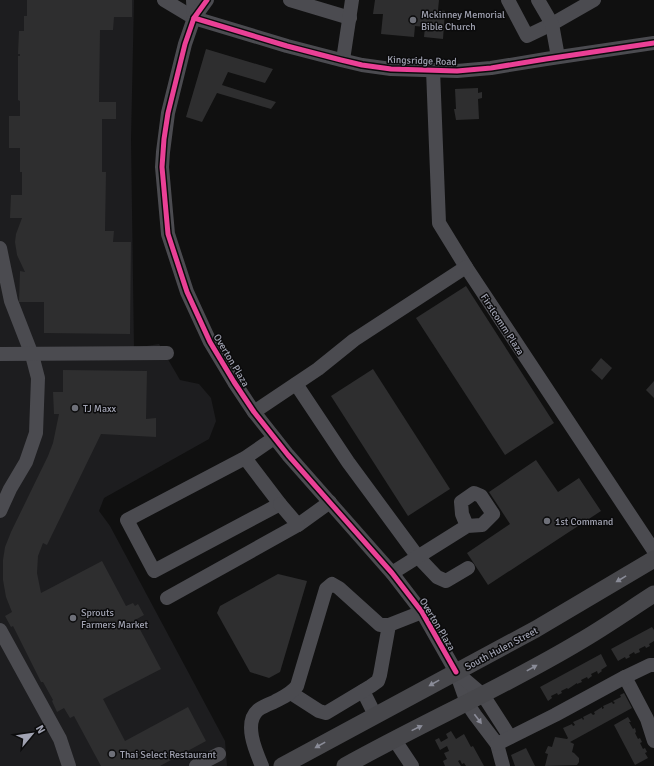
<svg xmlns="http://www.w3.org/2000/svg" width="654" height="766" font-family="Signika,sans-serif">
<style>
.built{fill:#1d1d1f}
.building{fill:#2e2e2f}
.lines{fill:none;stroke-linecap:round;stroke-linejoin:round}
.minor{stroke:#4b4b50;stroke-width:14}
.major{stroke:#47474b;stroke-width:17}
.cycleway-casing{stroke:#0b0b0c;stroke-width:8}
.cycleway{stroke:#ea4096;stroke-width:5}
.oneway{fill:#8a8c98}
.oneway2{fill:#8c8d9a}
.poi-dot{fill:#6e7079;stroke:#0b0b0c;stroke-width:1.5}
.labels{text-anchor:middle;stroke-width:3;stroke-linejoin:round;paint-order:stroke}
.poi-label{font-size:10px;fill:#a1a3b2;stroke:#0b0b0c;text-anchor:start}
.street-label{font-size:10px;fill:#a1a3b2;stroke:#0b0b0c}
</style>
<rect width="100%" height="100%" fill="#101010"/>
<path class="built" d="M0 0H134L131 139 134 348 159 344 180 380 199 384 211 398 216 421 209 439 104 498 99 511 110 526 225 741 227 766H0Z"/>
<g class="building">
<path d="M27 0H132V17H114L113 30H100L99 102H116V119H102V172H106L105 231H114L113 242H131L130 334 44 333V302H19L20 271 25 272 17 255 15 242 16 234 22 218H10L11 195H22V172H20V148H9V116H20V101L18 100V56H20V54H18L19 31H24V16H27Z"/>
<path d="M375 0H439L438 10 445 11 443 39 424 37 425 27 415 26 414 37 381 34 383 14H373Z"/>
<path d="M206 49 273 69 265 83 228 72 222 85 276 102 271 109 217 93 202 122 186 117Z"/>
<path d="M478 88V93L482 92V98L478 99 479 119 456 120 454 109H456L455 89Z"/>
<path d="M466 286 554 423 505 455 416 318Z"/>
<path d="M601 358 612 368 602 380 591 370Z"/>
<path d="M373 369 450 489 408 516 331 396Z"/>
<path d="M63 370 147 371 146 419 156 418V437L101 434 47 545 43 543 38 556 37 573 41 593 102 561 126 606 133 603 135 606 138 604 144 615 135 620 161 669 103 699 125 741 188 707 206 741 160 766H101L74 716 70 718 64 708 57 712 52 701 53 700 43 682H41L13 626 11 627 5 616 12 612 6 597 3 580V560L5 547 11 532 48 456 53 443 59 414H54L53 392H63Z"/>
<path d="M654 381V398L646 390Z"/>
<path d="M536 460 558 492 579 478 601 511 488 585 467 553 510 524 489 492Z"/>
<path d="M278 574 307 581 280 672 269 678 250 672 217 613 220 606Z"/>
<path d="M652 627 654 630V641L649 644 650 646 646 648 645 646 639 649 640 652 635 654 634 652 629 655 630 657 626 659 625 657 618 661 611 649Z"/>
<path d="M601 654 607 666 601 670 602 671 598 674 597 671 591 674 592 676 588 679 587 677 581 680 582 682 577 684V683L568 689 567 688 561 691 562 693 558 695 557 693 551 696 552 698 548 701 540 687Z"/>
<path d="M624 693 632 708 570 742 574 744 572 752 574 753 579 758V762L577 765 545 766 548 754 545 753 548 746 552 747 555 737 567 739 568 738 563 728 572 724 573 726 575 725 573 722 582 718 583 720 584 719 583 717 591 713 593 715 595 714 594 712 602 707V709L604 708 603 706 612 702 613 704 615 703 613 701 621 697 620 695Z"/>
<path d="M628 717 631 722H629L633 729 635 728 636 732 635 733 638 739 640 738 642 742 640 743 643 749 645 748 647 752 645 753 648 758 635 765 614 725Z"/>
<path d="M451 731 456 739 464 734 471 747 473 746 484 766H466L464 763 462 764 460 760 458 761 461 766H445L443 761 447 759 444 753 449 751 447 746 440 750 435 740 439 738 441 742 448 738 446 734Z"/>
<path d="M526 748 535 766H515L511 755Z"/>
</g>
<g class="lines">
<g class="minor">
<path d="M164 0 194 18 287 46 341 60 362 65 391 69 457 71 491 68 546 59 654 43"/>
<path d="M193 0 194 18"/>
<path d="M207 0 194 18 185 44 168 113 163 152 162 167 168 234 187 292 210 342 234 382 254 412 288 455 392 573 422 612 456 672 467 703 475 715 497 744 503 766"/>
<path d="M290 0 350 18"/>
<path d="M508 0 527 36 552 24 594 0"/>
<path d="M538 0 552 24 558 57"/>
<path d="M343 60 352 0"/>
<path d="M433 70 439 223 466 267 654 551"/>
<path d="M0 248 11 301 32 355 38 378 36 433 26 462 10 489 0 511"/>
<path d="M0 354 167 353"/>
<path d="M296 384 348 462 418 557 437 577 446 581 468 568"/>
<path d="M254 412 318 369 354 340 466 267"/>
<path d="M245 458 280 504 154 571 127 520 245 458 274 438"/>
<path d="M298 525 330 502"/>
<path d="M392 573 467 526 482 525 493 514 481 496 474 493 461 502 462 514 467 526"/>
<path d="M167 598 298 525 280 504"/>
<path d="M0 630 60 739 69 766"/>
<path d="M456 672 483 695 510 737"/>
<path d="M625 677 647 719 654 741"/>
<path d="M363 691 375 715"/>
<path d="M291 693 319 711 326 713 371 686 378 681 380 675 389 625"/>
<path d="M394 739 412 766"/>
<path d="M497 744 555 715 625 677 650 665H654"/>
<path d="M196 766 219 754"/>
<path d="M262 766C256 752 243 723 258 710 262 707 269 704 274 702 283 697 291 694 297 686L326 589 332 584 339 588 380 625H389L422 612"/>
</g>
<g class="major">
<path d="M282 766 536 629 654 559"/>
<path d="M345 766C422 723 504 687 579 642 605 627 629 610 654 594"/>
</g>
<defs>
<g id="cycleway">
<path d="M207 0 194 18 185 44 168 113 164 139 162 167 168 234 187 292 210 342 234 382 254 412 288 455 392 573 422 612 456 672"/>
<path d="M194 18 287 46 341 60 362 65 391 69 457 71 491 68 546 59 654 43"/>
</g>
</defs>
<use href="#cycleway" class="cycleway-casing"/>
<use href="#cycleway" class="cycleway"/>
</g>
<defs><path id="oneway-solid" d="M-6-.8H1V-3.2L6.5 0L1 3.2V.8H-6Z"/></defs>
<g class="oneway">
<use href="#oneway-solid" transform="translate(621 579) rotate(149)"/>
<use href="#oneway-solid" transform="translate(532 668) rotate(-29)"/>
<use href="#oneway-solid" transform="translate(434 683) rotate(151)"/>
<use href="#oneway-solid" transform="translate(417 728) rotate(-26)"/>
<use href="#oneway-solid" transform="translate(320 745) rotate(151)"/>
</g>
<use class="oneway2" href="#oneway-solid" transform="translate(478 719) rotate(53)"/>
<g class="poi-dot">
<circle cx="413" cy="20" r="4"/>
<circle cx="75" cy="408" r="4"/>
<circle cx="547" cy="521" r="4"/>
<circle cx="73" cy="618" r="4"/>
<circle cx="112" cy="754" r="4"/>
</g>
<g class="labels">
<g class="poi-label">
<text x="421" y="18">Mckinney Memorial<tspan x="421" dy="12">Bible Church</tspan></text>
<text x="83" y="412">TJ Maxx</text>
<text x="555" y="525">1st Command</text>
<text x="81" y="616">Sprouts<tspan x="81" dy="12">Farmers Market</tspan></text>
<text x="120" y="758">Thai Select Restaurant</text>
</g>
<g class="street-label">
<text transform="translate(422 60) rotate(2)" y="4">Kingsridge Road</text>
<text transform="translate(503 324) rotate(57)" y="4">Firstcomm Plaza</text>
<text transform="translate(232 360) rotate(59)" y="4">Overton Plaza</text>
<text transform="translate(438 624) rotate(59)" y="4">Overton Plaza</text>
<text transform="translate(501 648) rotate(-28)" y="4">South Hulen Street</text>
</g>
</g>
<g transform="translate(32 734) rotate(61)" stroke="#0b0b0c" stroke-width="3" paint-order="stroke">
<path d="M0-3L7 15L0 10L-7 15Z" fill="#a1a3b2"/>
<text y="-6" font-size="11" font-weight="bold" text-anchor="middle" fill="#a1a3b2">N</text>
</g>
</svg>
